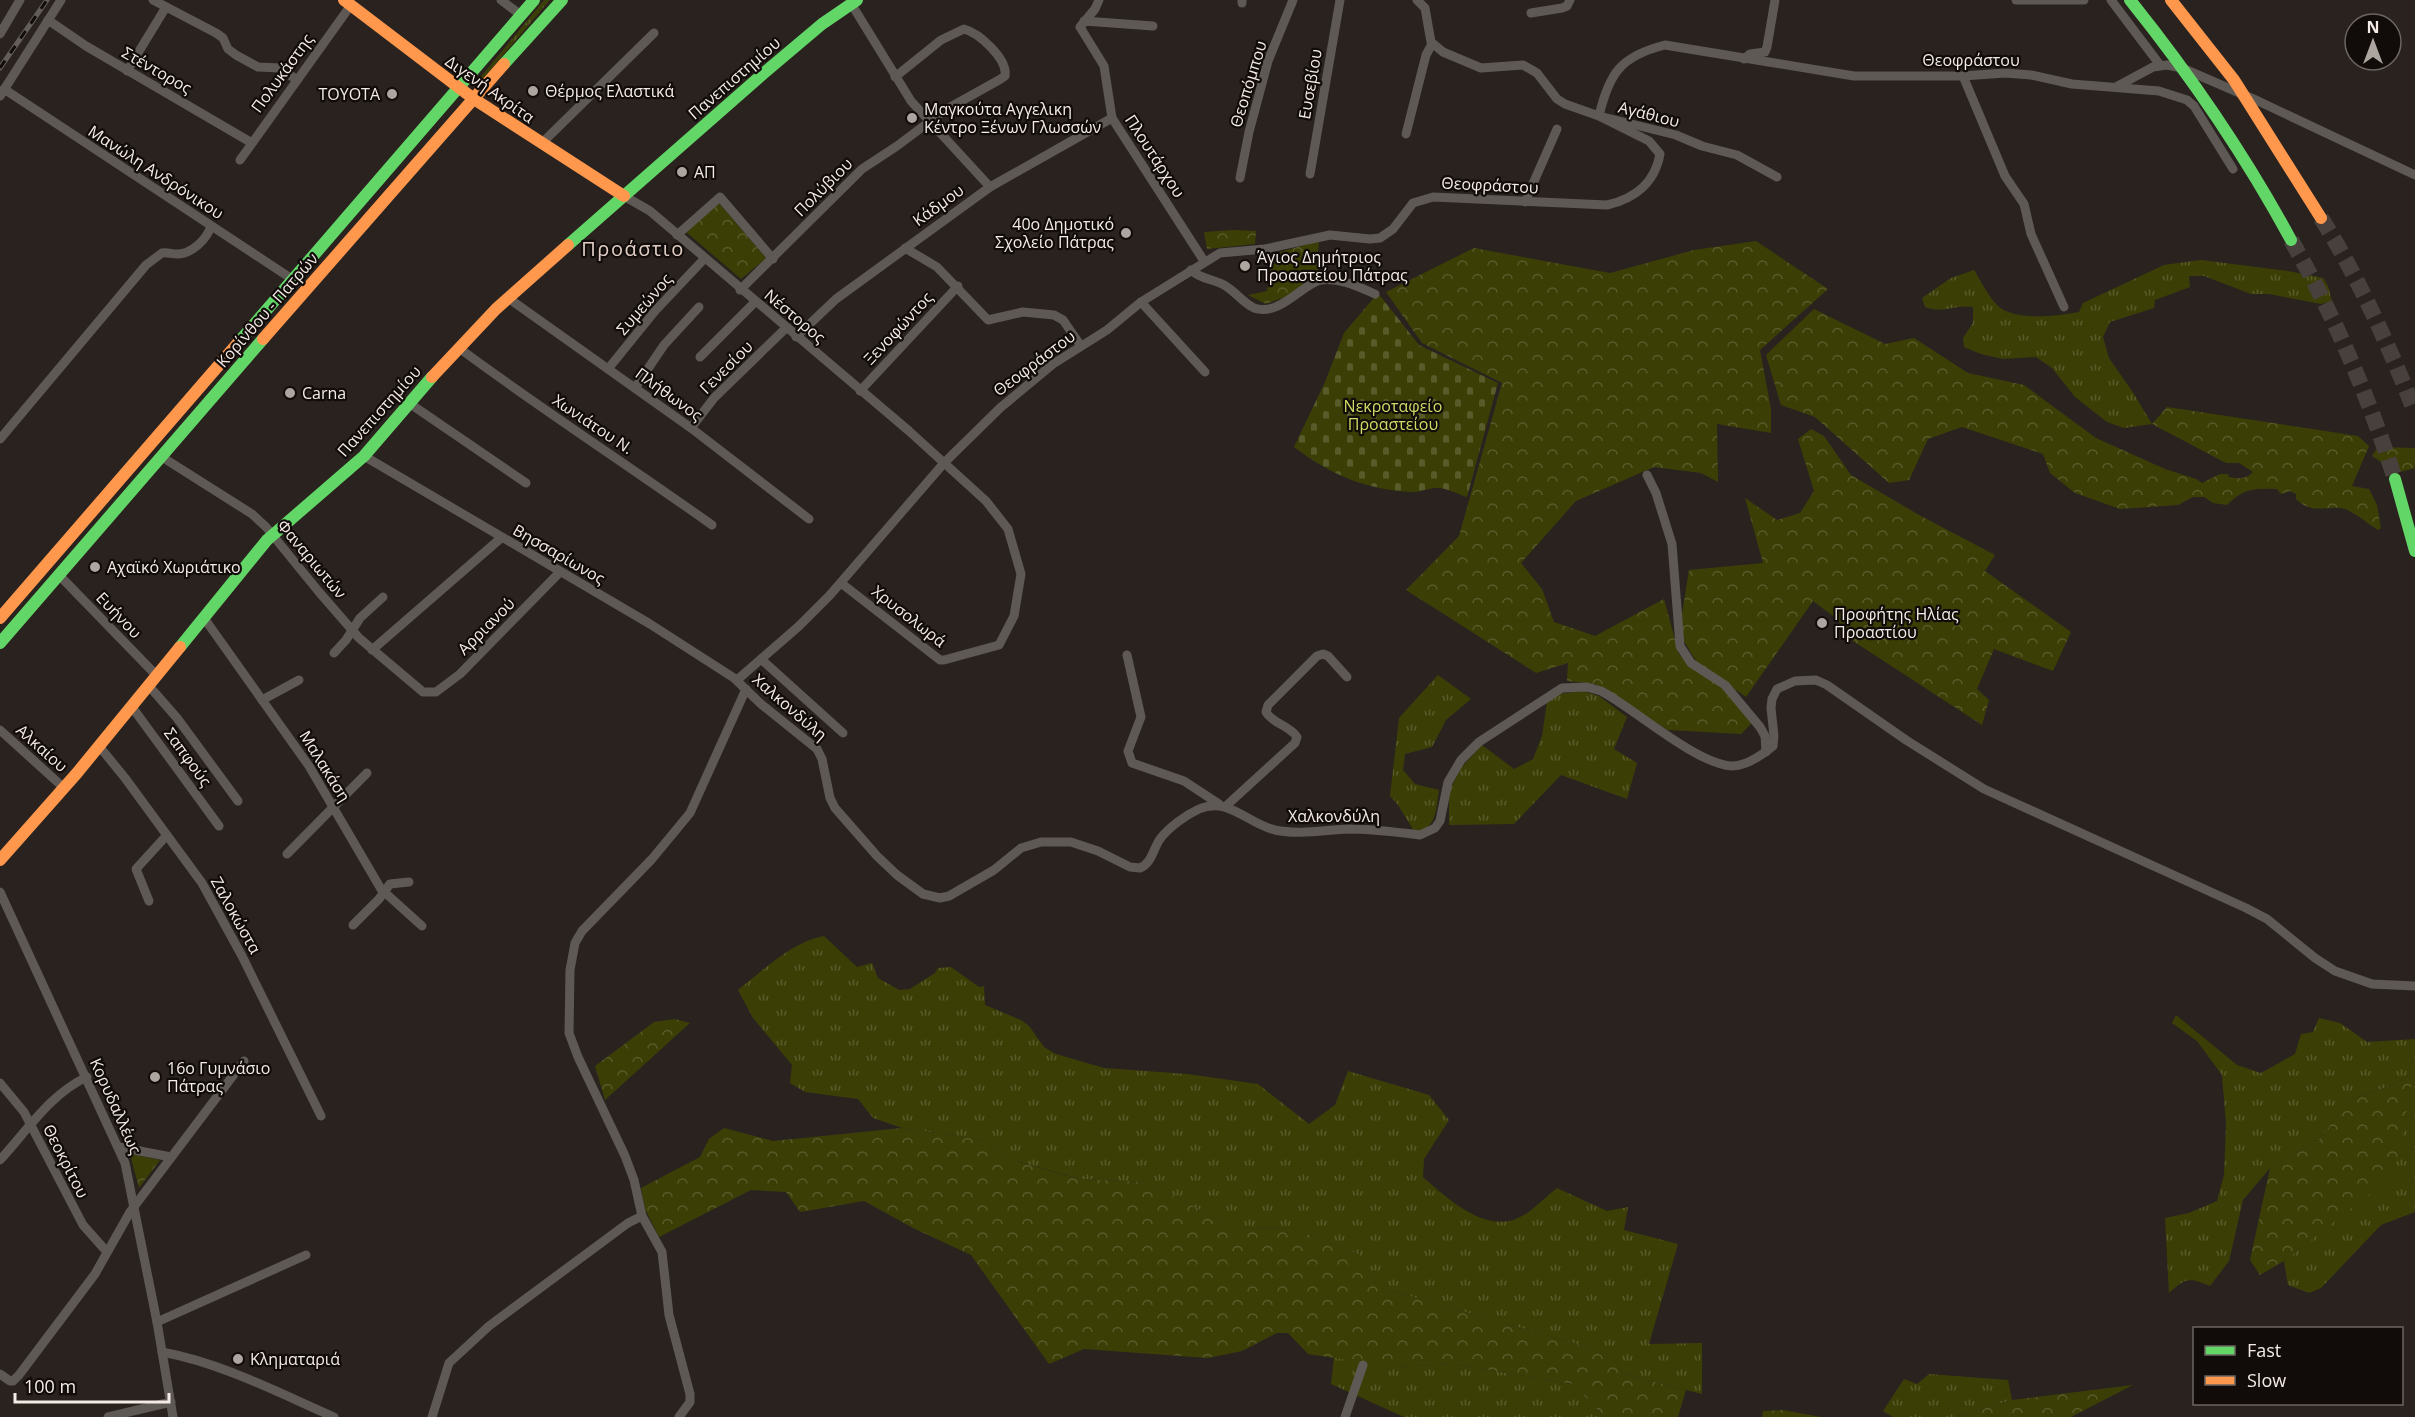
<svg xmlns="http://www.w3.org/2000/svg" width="2415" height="1417" font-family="'Open Sans',sans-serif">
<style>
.grass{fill:url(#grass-tufts)}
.forest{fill:url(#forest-crowns)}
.cemetery{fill:url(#cemetery-stones)}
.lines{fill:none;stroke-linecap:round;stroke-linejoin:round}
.highway-tunnel{stroke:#47403c;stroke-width:16;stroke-dasharray:16 8;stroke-linecap:butt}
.street{stroke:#5f5955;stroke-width:9}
.fast{stroke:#63d668;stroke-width:12}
.slow{stroke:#ff974d;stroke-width:12}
.rail-casing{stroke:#645e5b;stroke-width:5}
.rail{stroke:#110c09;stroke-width:3;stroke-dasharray:9;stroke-linecap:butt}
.poi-dot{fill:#ada5a0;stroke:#110c09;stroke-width:2}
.labels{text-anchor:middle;stroke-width:4.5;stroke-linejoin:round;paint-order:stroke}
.street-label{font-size:16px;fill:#f4ebe6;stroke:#110c09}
.poi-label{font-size:16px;fill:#f4ebe6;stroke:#110c09;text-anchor:start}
.park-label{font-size:16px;fill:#cfdd65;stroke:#110c09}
.quarter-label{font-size:20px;letter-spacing:1.5px;fill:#e0cec5;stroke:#110c09}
</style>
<defs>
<pattern id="grass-tufts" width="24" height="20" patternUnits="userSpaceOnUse" patternTransform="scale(1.5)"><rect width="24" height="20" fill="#3b3f06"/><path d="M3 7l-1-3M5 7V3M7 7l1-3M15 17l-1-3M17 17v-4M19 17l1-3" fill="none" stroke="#585b2a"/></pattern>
<pattern id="forest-crowns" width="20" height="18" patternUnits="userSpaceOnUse" patternTransform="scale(1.5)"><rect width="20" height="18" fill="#3b3f06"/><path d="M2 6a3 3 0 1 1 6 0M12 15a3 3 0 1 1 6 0" fill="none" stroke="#585b2a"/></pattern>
<pattern id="cemetery-stones" width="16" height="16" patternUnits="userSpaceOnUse" patternTransform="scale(1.5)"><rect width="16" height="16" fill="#3b3f06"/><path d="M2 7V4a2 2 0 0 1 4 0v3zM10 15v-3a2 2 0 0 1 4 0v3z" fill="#585b2a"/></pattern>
</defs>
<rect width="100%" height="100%" fill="#29221e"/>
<g class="grass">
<path d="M544 0H550L481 81 479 79Z"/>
<path d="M2201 260 2288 271 2323 278 2328 286 2332 301 2321 304 2269 294H2251L2204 276H2189L2190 287 2155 300 2154 308 2110 322 2103 337 2109 358 2134 394 2152 424 2124 428 2107 422 2075 397 2052 368 2036 357 2003 359 1981 354 1964 347 1963 338 1973 323V307C1954 304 1944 314 1925 307L1922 298 1951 278 1974 270C1981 281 1988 296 1997 305 2014 322 2057 316 2079 312L2083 303 2164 265Z"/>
<path d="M1438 675 1471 699 1446 720 1432 747 1405 754 1403 770 1415 784 1439 790C1436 808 1437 831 1414 831L1398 805 1390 796 1399 718Z"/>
<path d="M1583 691 1599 696 1627 717 1614 749 1637 763 1627 799 1561 775 1514 824 1449 825V791L1461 768 1482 745 1514 769 1533 759 1542 736 1547 702 1557 694Z"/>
<path d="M824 936 857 967 872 963 878 978 899 990 910 989 935 973 938 968 951 967 979 987 984 986 985 1005 1021 1020 1029 1026 1044 1047 1056 1054 1104 1068 1187 1074 1258 1084 1309 1124 1335 1105 1348 1071 1429 1095 1449 1120 1424 1159 1423 1177C1447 1198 1486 1235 1520 1217 1533 1211 1545 1197 1557 1188L1607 1211 1628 1207 1624 1230 1678 1244 1649 1344 1702 1343V1394L1623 1374 1616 1362 1591 1348 1378 1287 1358 1254 1292 1228 1237 1229 1147 1182 1079 1179 1013 1160 983 1140 902 1128 873 1118 858 1099 805 1092 790 1083 792 1065 753 1018 738 990C764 970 791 942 824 936Z"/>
<path d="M2176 1015 2237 1065 2261 1073 2295 1054 2301 1034 2313 1032 2319 1018 2340 1023 2367 1042 2415 1039V1212L2381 1225 2321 1288 2309 1293 2288 1285 2284 1261 2326 1227 2414 1073 2390 1086 2348 1100 2321 1138 2270 1168 2243 1200 2229 1261 2210 1286C2188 1277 2186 1278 2169 1293L2165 1218 2189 1213 2217 1201 2224 1175 2226 1125 2222 1075 2197 1041 2172 1023Z"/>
<path d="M1334 1357 1395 1367 1452 1364 1573 1384 1605 1417H1404L1331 1384Z"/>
<path d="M1929 1374 2008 1380 2012 1400 1955 1417H1893L1883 1411 1904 1379 1917 1384Z"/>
</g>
<g class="forest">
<path d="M718 202 766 258 741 279 685 231Z"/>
<path d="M1234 230 1256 231 1255 244 1207 249 1204 232Z"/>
<path d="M1319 241 1317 264 1320 275 1290 295 1266 304 1248 295 1267 291 1273 254Z"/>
<path d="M1756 241 1828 289 1760 350 1771 409V433L1717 424 1718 482 1701 473 1654 467 1576 501 1521 563 1542 589 1554 622 1595 636 1664 599 1679 654 1689 666 1724 689 1752 723 1741 734 1668 730 1595 684 1567 681 1568 663 1536 673 1406 590 1459 536 1502 383 1422 343 1386 292 1474 248 1610 273 1694 250Z"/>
<path d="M1814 309 1885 344 1914 338 1968 373 2024 385 2096 438 2165 469 2196 479 2202 483 2220 474H2228L2229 477C2240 479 2246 479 2253 472L2239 463H2226L2152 424 2167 407 2358 436 2369 446 2352 486 2369 489 2377 505 2381 528 2378 530C2368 524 2356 513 2345 509 2327 504 2313 516 2296 499V494L2290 491 2281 494 2277 489C2254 488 2244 488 2227 505L2213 503 2204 497H2193L2178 505 2120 509 2075 493 2050 473 2043 454 1962 427 1928 439 1909 480 1889 483 1815 417 1781 405 1766 355Z"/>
<path d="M1811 429 1824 436 1851 475 1919 515 1995 555 1985 571 2071 632 2053 671 1994 649 1977 689 1989 700 1982 725 1853 641 1837 619 1813 601 1746 697 1698 664 1679 633 1689 570 1763 563 1745 498 1777 520 1800 513 1814 491 1798 439Z"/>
<path d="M2378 447 2415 448V468L2397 473 2372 456Z"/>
<path d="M675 1019 690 1023 605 1100 595 1066 654 1022Z"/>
<path d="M2414 1073 2394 1175 2284 1261 2260 1275 2250 1260 2270 1168 2321 1138 2348 1100 2390 1086Z"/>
<path d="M724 1128 773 1141 902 1128 983 1140 1013 1160 1078 1179 1147 1182 1237 1229 1292 1228 1358 1254 1378 1287 1591 1348 1616 1362 1623 1374 1686 1390 1678 1417H1605L1573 1384 1452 1364 1395 1367 1308 1354 1288 1333H1277L1242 1351 1208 1358 1084 1349 1049 1364 971 1255 915 1229 864 1201 800 1212 786 1192 751 1190 659 1237 645 1209 641 1188 700 1157 709 1139Z"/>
<path d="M130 1154 160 1160 139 1188Z"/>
<path d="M2133 1385 2071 1417H1955L2012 1400Z"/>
<path d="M1783 1410 1821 1417H1762L1763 1411Z"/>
</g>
<path class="cemetery" d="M1378 293 1419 345 1498 383 1467 497C1458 494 1445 487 1436 488 1428 488 1421 492 1413 492 1366 490 1331 475 1294 447L1325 382 1344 333Z"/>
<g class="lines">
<g class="highway-tunnel">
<path d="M2321 218C2359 278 2389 346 2415 412"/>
<path d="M2291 240C2335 316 2368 396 2395 479"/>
</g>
<g class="street">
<path d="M153 0 216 33 223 38 228 49 236 55 258 67 280 68 297 80"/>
<path d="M501 0 521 15"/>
<path d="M1099 0 1095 9 1080 27 1104 66 1112 118 1204 261"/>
<path d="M1242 0V3"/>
<path d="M1417 0 1425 8 1431 42 1443 52 1481 68 1523 65 1537 73 1557 99 1565 104 1599 116 1676 135 1702 146 1737 155 1777 177"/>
<path d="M2016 0H2084"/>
<path d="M2111 0 2160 65"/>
<path d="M852 5 911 101 990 187"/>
<path d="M1531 13 1562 8 1567 6 1570 0"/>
<path d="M48 20 86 46 252 143"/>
<path d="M1084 21 1153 26"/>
<path d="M0 34 20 0"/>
<path d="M1744 59 1750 54 1765 52 1767 47 1775 0"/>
<path d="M127 71 166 7"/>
<path d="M1963 76 2005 176 2024 204 2031 234 2064 307"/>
<path d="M2116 87 2153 67 2167 65 2182 68 2258 101 2415 175"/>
<path d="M4 89 292 279"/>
<path d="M0 96 61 0"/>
<path d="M1406 134 1426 55 1432 44"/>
<path d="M542 143 654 33"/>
<path d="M240 160 351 5"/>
<path d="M1310 174 1340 0"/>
<path d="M1240 178 1249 132 1268 61 1293 0"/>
<path d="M624 196 650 211 909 431 986 501 1008 529 1021 574 1014 616 999 645 944 660H940L841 583"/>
<path d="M1525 202 1557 129"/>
<path d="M677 235 720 197 773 259"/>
<path d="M905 248 937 267 988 320 1023 312 1054 315 1063 320 1081 346"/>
<path d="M1191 270C1200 279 1213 279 1224 285 1235 291 1243 303 1254 308 1280 317 1303 283 1321 280 1339 277 1359 287 1375 294"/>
<path d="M740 290 862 169 897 146 945 110 999 80 1005 76C1008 59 979 33 964 29L941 40 895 77"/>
<path d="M508 298 691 428 809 519"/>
<path d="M1141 302 1205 372"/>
<path d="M796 337 836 299 990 187 1112 118"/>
<path d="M459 348C541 409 628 465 712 525"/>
<path d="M700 357 755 302"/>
<path d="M608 369 655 311 704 259"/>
<path d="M635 388 664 345 699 307"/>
<path d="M860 391 958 286"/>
<path d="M409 403 526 483"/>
<path d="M691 428 714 398 786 328"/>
<path d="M0 439 146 265 162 253C168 252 171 254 177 254 192 254 207 239 211 226"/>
<path d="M364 456 650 624 734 678 761 704 817 749 822 759 830 798 835 808 877 856 897 875 923 894 940 898 949 896 994 870 1021 848 1041 842H1071L1098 851 1130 867 1140 868C1152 863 1153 849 1160 839 1169 827 1186 815 1199 809 1228 796 1248 824 1275 830 1298 835 1324 830 1348 829 1372 829 1396 832 1420 835L1435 828 1440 821 1448 782 1461 760 1479 742 1562 688 1587 687 1601 691C1635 709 1696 764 1732 766 1747 766 1762 755 1773 746L1774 736 1771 708 1772 699 1777 689 1795 681 1816 680 1827 685 1906 740 1984 789 2246 908 2267 919 2315 958 2335 971 2372 984 2415 986"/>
<path d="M162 457 252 514 266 527 319 592 359 638 423 692H436L460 674 560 572"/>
<path d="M1647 475 1656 493 1672 544 1680 646 1691 663 1725 685 1760 727 1765 736 1766 752"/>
<path d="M59 575 157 676"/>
<path d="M204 618 309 766 381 889 422 926"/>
<path d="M372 650 501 538"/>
<path d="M334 653 346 640 360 618 383 597"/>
<path d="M1127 655 1141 717 1128 751 1132 763 1184 781 1219 804"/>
<path d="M761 659 843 733"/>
<path d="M737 680 799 626 830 595 944 463 1000 408 1053 364 1107 330 1141 302 1220 253 1265 249 1330 235 1370 239 1380 238 1393 229 1413 203 1433 197 1607 205C1634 199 1655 183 1660 154L1649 141 1599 116C1609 73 1621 56 1665 45L1854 76H1963L2005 73 2031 75 2072 84 2159 91 2187 100 2194 106 2233 169"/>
<path d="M149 686 177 718 238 801"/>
<path d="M262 700 299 680"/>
<path d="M132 707 219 826"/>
<path d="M0 730 64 788"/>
<path d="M99 746 125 778 202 883 242 956 321 1116"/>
<path d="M1226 806 1295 743 1297 737C1289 725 1273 724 1266 712L1268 705 1317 656 1323 654 1328 656 1347 677"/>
<path d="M287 854 367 773"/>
<path d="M0 892 125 1163 157 1322 173 1417"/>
<path d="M149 901 136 869 167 835"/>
<path d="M353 925 379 899 390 884 409 882"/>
<path d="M0 1083 24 1112 83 1225 107 1252"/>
<path d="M119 1147 171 1157"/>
<path d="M0 1160C26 1132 51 1093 87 1077"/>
<path d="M157 1322 306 1255"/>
<path d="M162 1352C222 1363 279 1393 334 1417"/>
<path d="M0 1374 10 1381H13L19 1375 95 1274 130 1212 244 1061"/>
<path d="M108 1417 171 1402"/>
<path d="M432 1417 449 1363 489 1326 628 1223 642 1216"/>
<path d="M679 1417 690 1402V1394L669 1315 662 1252 642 1216 634 1180 625 1156 578 1057 569 1033 570 970 575 943 582 931 652 859 690 813 746 689"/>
<path d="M1345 1417 1363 1365"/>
</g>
<g class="fast">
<path d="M2130 0C2191 76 2245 155 2291 240"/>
<path d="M504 64 562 0"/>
<path d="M568 245 764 73 822 24 857 0"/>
<path d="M238 343 534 0"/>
<path d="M2395 479 2415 551"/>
<path d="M0 643 263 339"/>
<path d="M180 647 267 540 364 456 432 377"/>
</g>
<g class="slow">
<path d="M344 0 474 99 624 196"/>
<path d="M2171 0 2234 80 2321 218"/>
<path d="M263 339 504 64"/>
<path d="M432 377 496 309 568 245"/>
<path d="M0 618 238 343"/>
<path d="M0 860 77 773 180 647"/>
</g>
<defs>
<path id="rail" d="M0 68 47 0"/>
</defs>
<use href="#rail" class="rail-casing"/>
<use href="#rail" class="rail"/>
</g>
<g class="poi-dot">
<circle cx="533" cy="91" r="6"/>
<circle cx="392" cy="94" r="6"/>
<circle cx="912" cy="118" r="6"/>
<circle cx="682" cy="172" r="6"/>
<circle cx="1126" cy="233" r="6"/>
<circle cx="1245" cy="266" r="6"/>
<circle cx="290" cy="393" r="6"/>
<circle cx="95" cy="567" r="6"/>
<circle cx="1822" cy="623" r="6"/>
<circle cx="155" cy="1077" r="6"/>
<circle cx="238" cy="1359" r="6"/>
</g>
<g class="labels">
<g class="street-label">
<text x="1971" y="66">Θεοφράστου</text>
<text transform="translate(157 70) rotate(30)" y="6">Στέντορος</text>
<text transform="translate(282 73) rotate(-54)" y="6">Πολυκάστης</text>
<text transform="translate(734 78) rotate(-41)" y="6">Πανεπιστημίου</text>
<text transform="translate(1248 84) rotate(-73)" y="6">Θεοπόμπου</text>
<text transform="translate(1310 84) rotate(-80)" y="6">Ευσεβίου</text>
<text transform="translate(490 89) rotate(35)" y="6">Διγενή Ακρίτα</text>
<text transform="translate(1649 114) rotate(14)" y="6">Αγάθιου</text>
<text transform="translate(1155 156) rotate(57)" y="6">Πλουτάρχου</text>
<text transform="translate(156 172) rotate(33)" y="6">Μανώλη Ανδρόνικου</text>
<text transform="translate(1490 185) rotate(3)" y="6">Θεοφράστου</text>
<text transform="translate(823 187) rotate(-45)" y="6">Πολύβιου</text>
<text transform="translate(938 205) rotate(-36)" y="6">Κάδμου</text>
<text transform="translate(644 304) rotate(-49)" y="6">Συμεώνος</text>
<text transform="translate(267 310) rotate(-49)" y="6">Κορίνθου - Πατρών</text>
<text transform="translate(795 316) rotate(40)" y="6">Νέστορος</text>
<text transform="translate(898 328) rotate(-47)" y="6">Ξενοφώντος</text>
<text transform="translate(1034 363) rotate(-37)" y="6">Θεοφράστου</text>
<text transform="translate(726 367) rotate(-45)" y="6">Γενεσίου</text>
<text transform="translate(669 394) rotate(36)" y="6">Πλήθωνος</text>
<text transform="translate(379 411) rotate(-48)" y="6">Πανεπιστημίου</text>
<text transform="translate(593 424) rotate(34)" y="6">Χωνιάτου Ν.</text>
<text transform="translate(559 554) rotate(30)" y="6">Βησσαρίωνος</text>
<text transform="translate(312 559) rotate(50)" y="6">Φαναριωτών</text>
<text transform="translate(119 615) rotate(46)" y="6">Ευήνου</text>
<text transform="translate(909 616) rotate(38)" y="6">Χρυσολωρά</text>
<text transform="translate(486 626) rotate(-45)" y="6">Αρριανού</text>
<text transform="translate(790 707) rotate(41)" y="6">Χαλκονδύλη</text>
<text transform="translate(42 748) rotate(42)" y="6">Αλκαίου</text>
<text transform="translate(188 757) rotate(54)" y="6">Σαπφούς</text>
<text transform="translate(325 766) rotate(58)" y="6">Μαλακάση</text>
<text x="1334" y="822">Χαλκονδύλη</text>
<text transform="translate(236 915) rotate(61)" y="6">Ζαλοκώστα</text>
<text transform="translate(116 1106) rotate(66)" y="6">Κορυδαλλέως</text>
<text transform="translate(66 1161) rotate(63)" y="6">Θεοκρίτου</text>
</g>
<g class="poi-label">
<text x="545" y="97">Θέρμος Ελαστικά</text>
<text x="380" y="100" text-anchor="end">TOYOTA</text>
<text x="924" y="115">Μαγκούτα Αγγελικη<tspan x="924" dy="18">Κέντρο Ξένων Γλωσσών</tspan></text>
<text x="694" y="178">ΑΠ</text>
<text x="1114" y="230" text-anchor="end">40ο Δημοτικό<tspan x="1114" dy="18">Σχολείο Πάτρας</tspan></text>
<text x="1257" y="263">Άγιος Δημήτριος<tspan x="1257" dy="18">Προαστείου Πάτρας</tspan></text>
<text x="302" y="399">Carna</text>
<text x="107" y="573">Αχαϊκό Χωριάτικο</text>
<text x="1834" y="620">Προφήτης Ηλίας<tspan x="1834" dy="18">Προαστίου</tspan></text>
<text x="167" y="1074">16ο Γυμνάσιο<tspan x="167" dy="18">Πάτρας</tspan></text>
<text x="250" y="1365">Κληματαριά</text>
</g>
<g class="park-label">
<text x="1393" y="412">Νεκροταφείο<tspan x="1393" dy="18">Προαστείου</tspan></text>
</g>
<g class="quarter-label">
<text x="633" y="256">Προάστιο</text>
</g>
</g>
<rect x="2193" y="1327" width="210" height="78" fill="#110c09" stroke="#6c6561" stroke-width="1.5"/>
<rect x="2205" y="1346" width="30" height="9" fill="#63d668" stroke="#6c6561" stroke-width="1.5"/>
<text x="2247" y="1357" font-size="18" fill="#f4ebe6">Fast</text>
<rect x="2205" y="1376" width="30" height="9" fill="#ff974d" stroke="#6c6561" stroke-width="1.5"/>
<text x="2247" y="1387" font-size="18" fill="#f4ebe6">Slow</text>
<g transform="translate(2373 42)"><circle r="28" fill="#110c09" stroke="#6c6561" stroke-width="1.5"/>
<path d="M0-4.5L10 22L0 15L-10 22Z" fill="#ada5a0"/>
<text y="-9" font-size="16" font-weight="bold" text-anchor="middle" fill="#f4ebe6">N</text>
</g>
<path d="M15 1393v9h154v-9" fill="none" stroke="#f4ebe6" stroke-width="3"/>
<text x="24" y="1393" font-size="18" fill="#f4ebe6" stroke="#110c09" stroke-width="4.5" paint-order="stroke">100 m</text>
</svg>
